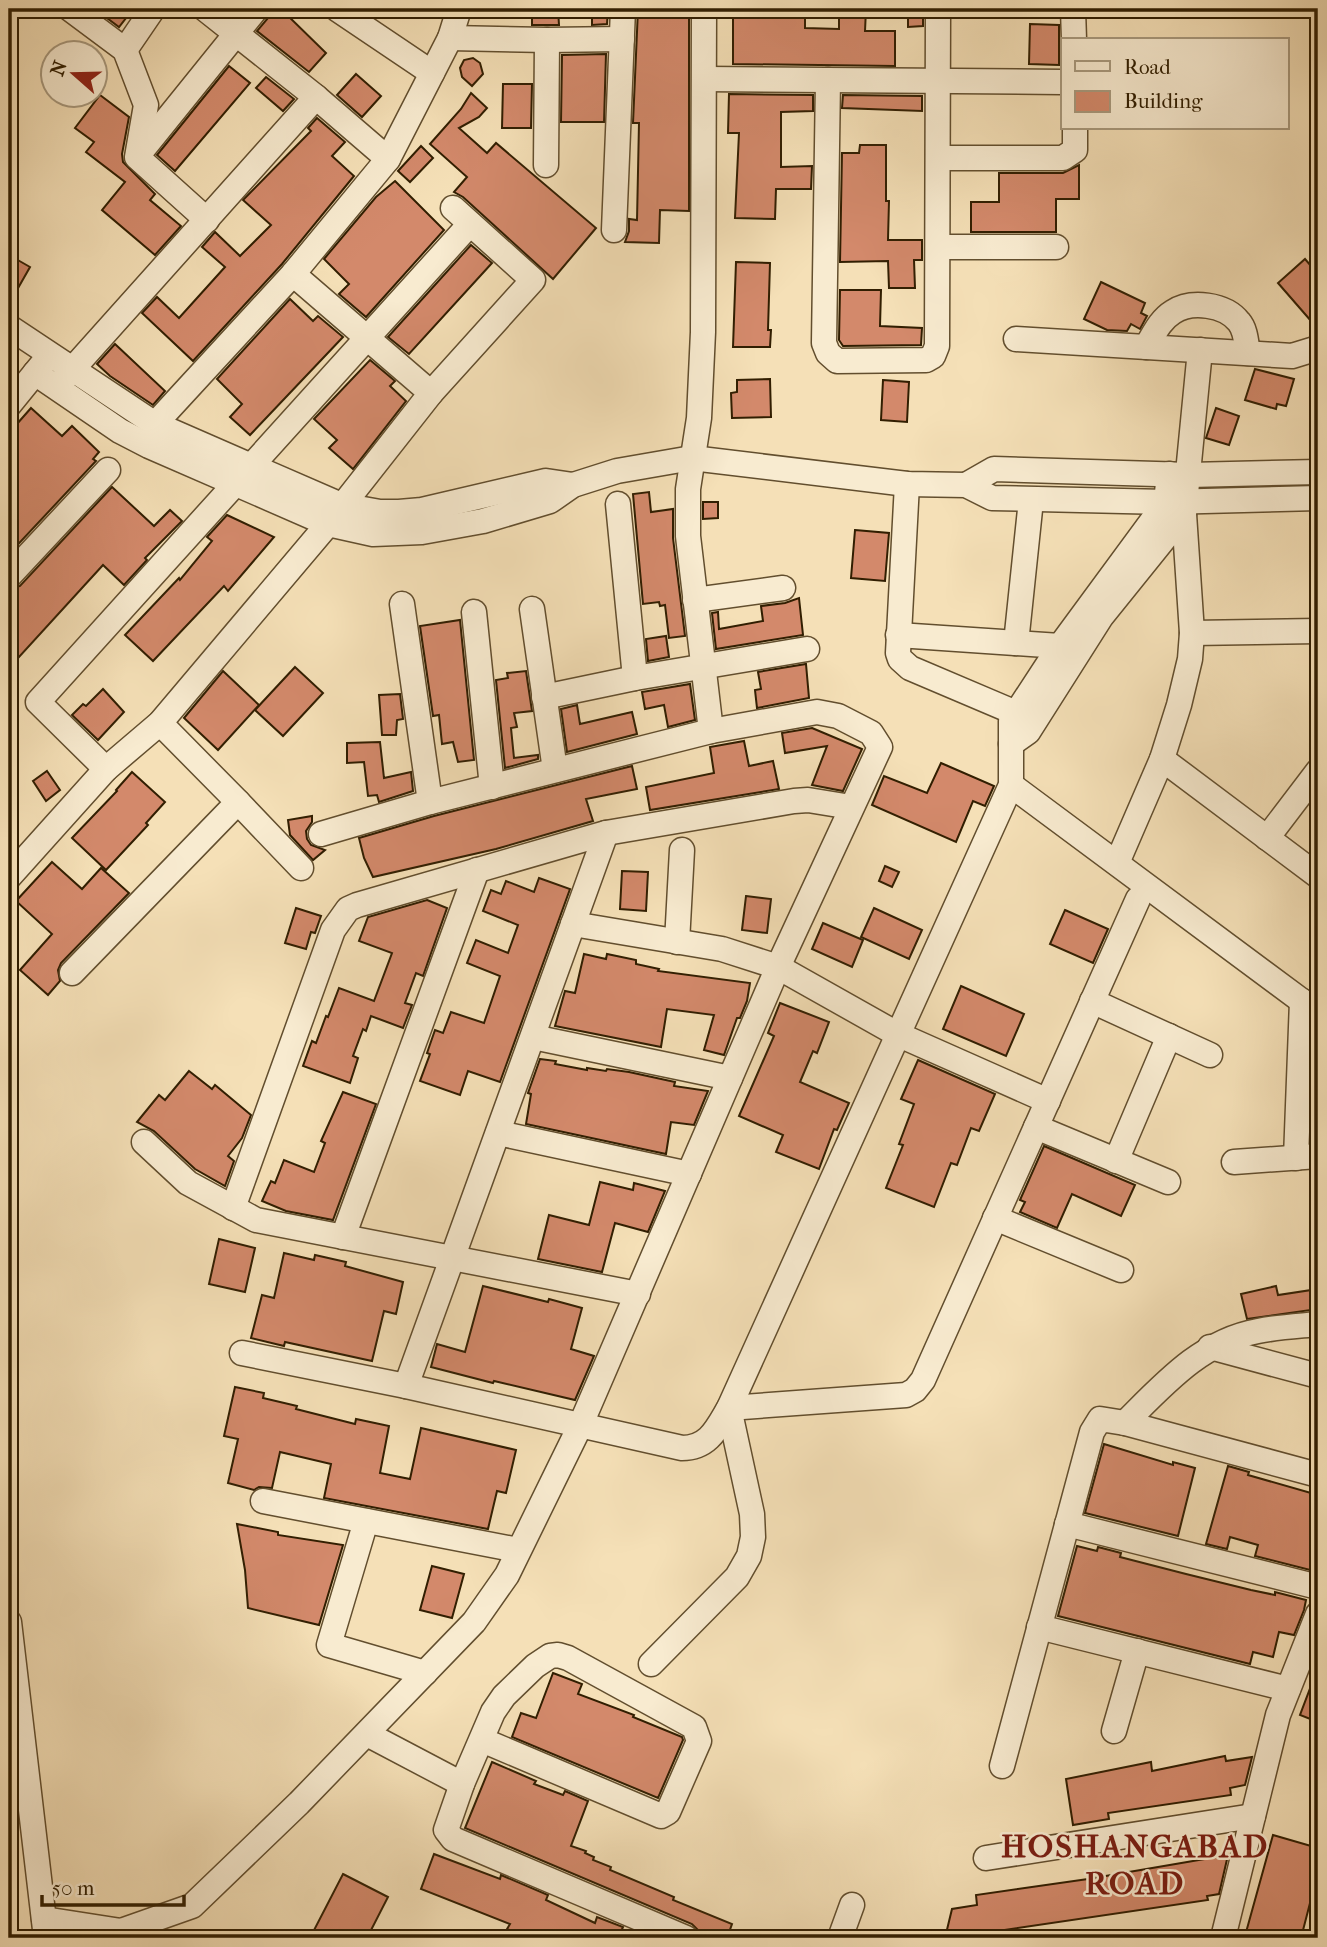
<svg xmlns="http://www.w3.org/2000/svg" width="1327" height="1947" font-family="'IM FELL French Canon',serif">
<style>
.building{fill:#d3896b;stroke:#311e01;stroke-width:2}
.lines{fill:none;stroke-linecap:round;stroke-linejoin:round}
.minor-casing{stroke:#624e2e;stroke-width:27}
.minor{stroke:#f8ebd0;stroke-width:24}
.labels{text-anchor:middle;stroke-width:5;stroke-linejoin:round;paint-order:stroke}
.district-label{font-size:32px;font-weight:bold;letter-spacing:2px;fill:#7a1f14;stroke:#f8ebd0}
</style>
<rect width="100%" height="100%" fill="#f5e0b7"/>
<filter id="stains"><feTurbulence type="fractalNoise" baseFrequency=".00286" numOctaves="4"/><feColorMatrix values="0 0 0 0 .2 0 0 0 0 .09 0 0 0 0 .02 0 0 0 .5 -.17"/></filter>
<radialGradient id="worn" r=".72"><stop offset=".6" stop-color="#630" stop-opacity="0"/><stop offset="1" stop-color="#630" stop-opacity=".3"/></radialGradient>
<g class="building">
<path d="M95 9H133L119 27Z"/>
<path d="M271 9H281L326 53 309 72 257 31 268 18Z"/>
<path d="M532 9H558L559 25H532Z"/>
<path d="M592 9H608L607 24 592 25Z"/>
<path d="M638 9H689V211L660 210 659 243 625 242 629 231V219L637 220 639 123H633Z"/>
<path d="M733 9H805V28L839 29V9H866L865 31H895V66L733 64Z"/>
<path d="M908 9H923V26L908 27Z"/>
<path d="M1030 24 1059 25V65L1029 64Z"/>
<path d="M606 54 604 122H561L562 55Z"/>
<path d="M473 58 480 63 483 74 472 86 462 77 460 68 464 60Z"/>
<path d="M229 66 250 83 175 171 157 155Z"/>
<path d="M356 74 381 96 362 117 337 95Z"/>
<path d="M266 77 294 99 283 111 256 88Z"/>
<path d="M503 84H532L531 128H502Z"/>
<path d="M471 93 487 108 479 117 459 128 487 153 496 143 596 228 553 279 463 197 454 192 467 177 430 144 461 109Z"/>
<path d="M729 94 813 95V111L781 112V167L812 166 811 189H776L775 219 735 218 739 133H728Z"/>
<path d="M100 95 129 117 122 154 123 162 155 194 150 200 181 226 155 255 102 210 125 182 86 152 94 142 75 128Z"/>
<path d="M843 95 922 96V111L842 108Z"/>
<path d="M317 118 345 142 332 156 354 176 282 264 193 361 142 313 157 297 179 318 225 267 202 247 215 232 240 256 271 225 243 200 311 131 308 128Z"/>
<path d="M860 145H886V201H889L888 240H922V260H914L915 288H889L888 261 840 262 842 153H859Z"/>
<path d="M421 146 433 158 410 182 398 171Z"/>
<path d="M1079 165V199H1056V232H971V202H999V173H1063Z"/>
<path d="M395 181 444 230 366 317 339 294 349 284 324 259 376 197Z"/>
<path d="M471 245 492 263 409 354 388 337Z"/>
<path d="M9 255 30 267 9 304Z"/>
<path d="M1305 259 1318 274V329L1278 283Z"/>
<path d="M736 262 770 263 768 330H771L770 347H733Z"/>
<path d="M1101 282 1145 303 1141 313 1147 316 1140 329 1131 324 1127 331 1107 330 1084 319Z"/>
<path d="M840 290H881L880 326 922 328 921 345 843 346 839 340Z"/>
<path d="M290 299 313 321 318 316 343 337 250 435 230 417 242 404 217 379Z"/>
<path d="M115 344 165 391 153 405 110 376 97 364Z"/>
<path d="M370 360 395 381 390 386 406 401 353 469 329 448 337 440 314 419Z"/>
<path d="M1255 369 1294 379 1286 406 1277 404 1276 409 1245 400Z"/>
<path d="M770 379 771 417 732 418 731 393 737 392V380Z"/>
<path d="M883 380 909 382 907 422 881 420Z"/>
<path d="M31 408 62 436 72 426 99 452 93 459 96 461 9 554V433Z"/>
<path d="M1216 408 1239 416 1229 445 1206 438Z"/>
<path d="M112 487 154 526 170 510 182 521 145 558 147 560 124 585 103 565 9 668V590L20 586Z"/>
<path d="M649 492 651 512 673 509V538L685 636 669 638 665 605 660 606 659 602 643 604 633 494Z"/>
<path d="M703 502H718V518L703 519Z"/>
<path d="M227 515 274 537 228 591 224 586 153 661 125 635 179 578 180 580 212 541 207 537Z"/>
<path d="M855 530 889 533 885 581 851 578Z"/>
<path d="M799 598 803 635 716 649 712 613 718 612 719 629 763 621 761 606 785 603Z"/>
<path d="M460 620 474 760 458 762 453 742 442 744 439 715 433 716 420 626Z"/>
<path d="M666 636 669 657 648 661 646 639Z"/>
<path d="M806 664 809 698 757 708 755 690 761 689 758 672Z"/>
<path d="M295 667 323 693 283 736 255 710Z"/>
<path d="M223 671 259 705 218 750 184 718Z"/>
<path d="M526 671 532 711 514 713 517 727 511 728 514 758 538 755V759L505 768 496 680 508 678 507 673Z"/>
<path d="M690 684 695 720 668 727 664 705 645 709 642 692Z"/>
<path d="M103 689 124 712 98 740 72 715 83 704 86 706Z"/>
<path d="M400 694 403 719 397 720 396 735H382L379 695Z"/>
<path d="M577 705 580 724 632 712 637 734 567 752 561 709Z"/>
<path d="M812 728 862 749 843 791 812 785 827 746 785 753 782 733Z"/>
<path d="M744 741 749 766 773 761 779 789 650 810 646 787 714 773 710 747Z"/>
<path d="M380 742 384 778 411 772 413 791 379 802 377 795 368 796 364 762 347 763V743Z"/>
<path d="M941 763 994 786 985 806 973 801 956 842 872 805 884 776 927 793Z"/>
<path d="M632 766 637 789 586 799 593 821 496 849 373 877 364 858 359 838 434 816Z"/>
<path d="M47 771 60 790 46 801 33 781Z"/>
<path d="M132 772 165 802 146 823 148 825 106 870 72 838 117 791 116 790Z"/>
<path d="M312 816V822L306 831 307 839 311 845 325 850 313 860 290 835 288 820Z"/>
<path d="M52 862 82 889 101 868 129 893 61 963 58 970 60 981 48 995 20 970 52 934 16 901Z"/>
<path d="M885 866 899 872 892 887 879 881Z"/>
<path d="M622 871 648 872 646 911 620 909Z"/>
<path d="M539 878 570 889 500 1082 468 1071 460 1095 420 1081 430 1054 427 1053 435 1030 443 1033 451 1012 484 1023 500 976 467 963 476 940 508 953 518 925 483 911 491 890 501 894 506 881 534 892Z"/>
<path d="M746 896 771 899 767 933 742 930Z"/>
<path d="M427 900 447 908 423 976 416 973 405 1003 412 1005 403 1028 371 1016 366 1031 363 1029 353 1056 358 1058 350 1083 303 1066 312 1041 316 1043 326 1016 328 1017 339 988 374 1001 392 953 359 941 368 917Z"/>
<path d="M296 908 321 916 315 933 311 932 306 949 285 943Z"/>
<path d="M874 908 922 930 909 959 861 937Z"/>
<path d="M1065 910 1108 929 1093 963 1050 944Z"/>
<path d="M823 923 863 940 852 967 812 949Z"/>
<path d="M584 954 606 959 607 954 636 960V964L659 969 658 971 750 983 747 1001 740 1018H737L724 1055 704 1050 714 1015 667 1009 661 1047 555 1026 565 991 575 993Z"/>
<path d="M961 986 1024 1014 1006 1056 943 1029Z"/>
<path d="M780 1003 829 1022 817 1053 813 1051 800 1082 849 1103 837 1130 834 1129 819 1169 776 1152 783 1135 739 1116 774 1036 768 1033Z"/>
<path d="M540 1059 556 1061 555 1064 587 1070V1068L606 1071 607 1069 629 1072 675 1082 674 1086 708 1091 694 1125 671 1122 666 1154 526 1124 531 1094 528 1093Z"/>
<path d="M918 1060 995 1094 979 1131 971 1128 957 1165 951 1163 934 1207 886 1188 903 1145 899 1144 914 1104 901 1099Z"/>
<path d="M189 1071 212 1089 215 1085 251 1115 242 1138 228 1156 234 1161 225 1186 195 1169 154 1131 137 1122 159 1095 165 1100Z"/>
<path d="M343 1092 376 1104 333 1220 286 1211 262 1201 271 1181 275 1183 284 1160 314 1172 325 1143 321 1141Z"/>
<path d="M1044 1146 1135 1185 1121 1216 1072 1194 1057 1228 1020 1212 1025 1202 1020 1200Z"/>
<path d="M600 1182 633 1190 634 1183 665 1191 648 1232 615 1223 602 1272 538 1259 549 1215 589 1225Z"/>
<path d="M219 1239 255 1248 245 1292 209 1284Z"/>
<path d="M284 1253 314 1260 315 1255 346 1262 345 1266 403 1282 396 1314 384 1311 372 1361 285 1342 284 1346 251 1338 262 1295 274 1298Z"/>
<path d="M483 1286 548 1302 549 1299 582 1308 571 1349 594 1356 575 1400 494 1381 493 1383 431 1367 437 1344 465 1352Z"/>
<path d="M1276 1286 1278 1295 1318 1289V1309L1247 1319 1241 1294Z"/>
<path d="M235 1387 264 1393 263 1398 297 1406 296 1409 355 1424 356 1419 389 1426 380 1473 410 1479 421 1428 516 1450 506 1493 497 1491 488 1529 324 1498 331 1464 280 1452 272 1488 259 1487 254 1490 228 1483 238 1439 224 1436Z"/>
<path d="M1104 1444 1173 1465V1462L1195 1468 1178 1536 1085 1513Z"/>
<path d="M1228 1466 1249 1472 1248 1475 1318 1495V1524L1314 1540 1318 1541V1572L1255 1556 1258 1545 1230 1537 1227 1549 1206 1544Z"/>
<path d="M237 1524 278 1532V1535L343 1545 319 1625 248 1608 245 1570Z"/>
<path d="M1077 1546 1097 1551 1098 1547 1121 1553 1120 1557 1186 1574 1251 1590 1275 1595V1592L1306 1600 1304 1610 1294 1635 1279 1632 1273 1657 1253 1652 1250 1664 1058 1616Z"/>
<path d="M432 1566 464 1574 452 1618 420 1610Z"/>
<path d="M1317 1670 1318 1671V1722L1300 1715Z"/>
<path d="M553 1673 582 1684 578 1694 634 1715 633 1717 682 1737 683 1740 658 1798 512 1737 521 1713 536 1718Z"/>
<path d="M1225 1756 1226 1761 1252 1757 1245 1785 1230 1788 1231 1795 1108 1813 1109 1819 1073 1825 1066 1779 1151 1762 1152 1771Z"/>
<path d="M492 1762 536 1781 534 1784 563 1795 565 1791 588 1801 571 1846 586 1851 585 1853 594 1857 593 1860 611 1867 610 1870 674 1897 673 1900 732 1924 727 1938 701 1937 698 1930 692 1924 465 1828Z"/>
<path d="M1273 1835 1318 1848V1872L1301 1938H1253L1245 1936Z"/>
<path d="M434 1854 500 1879 501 1875 548 1895 546 1900 595 1923 597 1917 623 1927 620 1934 629 1938H527L507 1929 510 1924 421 1889Z"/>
<path d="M1228 1855 1219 1894 1207 1896 1208 1900 1004 1930 1005 1933 981 1936V1938H945L952 1909 977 1905 976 1895 1088 1879Z"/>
<path d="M343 1874 388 1897 367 1938H320L312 1934Z"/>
</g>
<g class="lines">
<defs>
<g id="minor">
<path d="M70 9 125 50 146 105 137 157 207 220"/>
<path d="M205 9 316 97 388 159"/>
<path d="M337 9 432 73"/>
<path d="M704 9 703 332 699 418 688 489V536L711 731"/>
<path d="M1073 9 1074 40"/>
<path d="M450 38 547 40 622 39"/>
<path d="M125 50 153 9"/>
<path d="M705 79 1063 82"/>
<path d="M828 80 824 343 828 353 837 361 926 360 933 356 937 346 938 9"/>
<path d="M139 154 256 9"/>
<path d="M939 158H1063L1075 150V128"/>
<path d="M546 165 547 40"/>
<path d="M614 230 623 9"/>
<path d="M938 247H1056"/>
<path d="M9 327 155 424 341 505 380 512H399L422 510 546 481 573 485"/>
<path d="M1016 339 1292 356 1318 348"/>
<path d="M1146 347C1154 334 1160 320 1173 312 1191 300 1225 304 1239 322 1246 330 1246 343 1248 353"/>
<path d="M35 373 120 431 149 446 328 524 373 534 422 532 483 521 550 501 573 485 617 471 692 458 907 484 966 485 992 498 1166 502 1318 498"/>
<path d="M61 382 316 97"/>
<path d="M431 393 533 280 453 208"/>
<path d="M9 405 44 362"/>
<path d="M155 424 293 274 388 159 450 38 459 9"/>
<path d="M907 484 898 653 900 659 910 668 1016 713"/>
<path d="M966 485 994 469 1189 475 1318 472"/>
<path d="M618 504 635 678"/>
<path d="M9 576 108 470"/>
<path d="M695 600 783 588"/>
<path d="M402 604 430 802"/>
<path d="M532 609 555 770"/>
<path d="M474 612 492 787"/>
<path d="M1192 633 1318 631"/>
<path d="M898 635 1060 646"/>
<path d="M1016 643 1031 500"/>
<path d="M544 697 635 678 807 649"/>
<path d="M1011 744 1028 732 1101 617 1184 514"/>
<path d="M1162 759 1318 876"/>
<path d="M106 769 38 702 470 224"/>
<path d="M1011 785 1318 1013"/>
<path d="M238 802 301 868"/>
<path d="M1267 838 1318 771"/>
<path d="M1117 863 1162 759 1179 705 1190 659 1192 633 1184 514 1200 350"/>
<path d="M9 877 106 769 160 723 328 524 431 393 293 274"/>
<path d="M573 924 722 949 778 967 897 1034 1048 1101"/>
<path d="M677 942 682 850"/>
<path d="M72 973 238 802 160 723"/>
<path d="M1092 1001 1210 1055"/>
<path d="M533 1037 730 1078"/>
<path d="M1036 1127 1168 1182"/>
<path d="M498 1133 689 1174"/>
<path d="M144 1142 188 1183 256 1220 638 1294"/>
<path d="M1296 1158 1302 1001"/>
<path d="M1116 1161 1169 1036"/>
<path d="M1234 1162 1318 1156"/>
<path d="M233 1208 333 930 348 909 357 905 606 833 794 801 808 800 851 807"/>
<path d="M995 1218 1121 1270"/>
<path d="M343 1237 477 870"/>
<path d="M1210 1347 1318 1376"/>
<path d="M242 1353 406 1386 682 1448C709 1448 717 1428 729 1408L1011 785V721L1060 646 1166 502 1169 474"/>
<path d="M406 1386 606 833"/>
<path d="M1125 1423C1164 1384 1202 1341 1258 1331 1278 1327 1298 1326 1318 1324"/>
<path d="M263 1501 518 1550"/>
<path d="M366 1521 329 1645 425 1673"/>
<path d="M1067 1524 1318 1587"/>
<path d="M9 1622 46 1938"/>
<path d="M1039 1627 1288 1689"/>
<path d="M651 1664 737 1577 749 1556 753 1537 752 1514 729 1408 906 1395 915 1390 923 1380 1138 899"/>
<path d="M1114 1731 1137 1651"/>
<path d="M367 1734 462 1784"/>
<path d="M482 1740 661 1816 668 1812 699 1741 694 1727 568 1658 558 1655 550 1656 535 1666 504 1696 493 1712 462 1784 446 1830 453 1839 686 1938"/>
<path d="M1002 1766 1092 1432 1100 1419 1125 1423 1318 1475"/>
<path d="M986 1858 1253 1816"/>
<path d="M44 1919 121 1931 192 1906 299 1803 474 1622 507 1575 581 1424 778 967 880 747 871 733 838 716 817 712 711 731 430 802 321 834"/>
<path d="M840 1938 852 1905"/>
<path d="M1223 1938 1278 1715 1318 1614"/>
</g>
</defs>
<use href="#minor" class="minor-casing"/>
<use href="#minor" class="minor"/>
</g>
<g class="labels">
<g class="district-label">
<text x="1135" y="1857">HOSHANGABAD<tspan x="1135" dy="37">ROAD</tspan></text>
</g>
</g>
<rect width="1327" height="1947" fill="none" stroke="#f5e0b7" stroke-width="35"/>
<rect x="10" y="10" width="1306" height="1926" fill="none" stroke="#311e01" stroke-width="3.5"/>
<rect x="18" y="18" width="1292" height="1912" fill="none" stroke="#311e01" stroke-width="2"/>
<rect x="1061" y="38" width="228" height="91" fill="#f8ebd0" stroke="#a8997d" stroke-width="2"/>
<rect x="1075" y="61" width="35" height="10" fill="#f8ebd0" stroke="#a8997d" stroke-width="2"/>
<text x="1124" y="74" font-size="21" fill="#311e01">Road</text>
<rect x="1075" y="91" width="35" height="21" fill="#d3896b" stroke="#a8997d" stroke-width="2"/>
<text x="1124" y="108" font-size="21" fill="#311e01">Building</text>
<g transform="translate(74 74) rotate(290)"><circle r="33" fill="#f8ebd0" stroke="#a8997d" stroke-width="2"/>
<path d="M0-5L12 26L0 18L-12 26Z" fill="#8f2418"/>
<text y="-10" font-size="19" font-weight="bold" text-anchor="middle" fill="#311e01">N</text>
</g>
<path d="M42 1895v10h142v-10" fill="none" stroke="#311e01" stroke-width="3.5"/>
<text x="52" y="1895" font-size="21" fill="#311e01" stroke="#f8ebd0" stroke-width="5" paint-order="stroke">50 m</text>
<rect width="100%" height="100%" filter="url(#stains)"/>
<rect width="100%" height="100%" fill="url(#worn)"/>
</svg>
